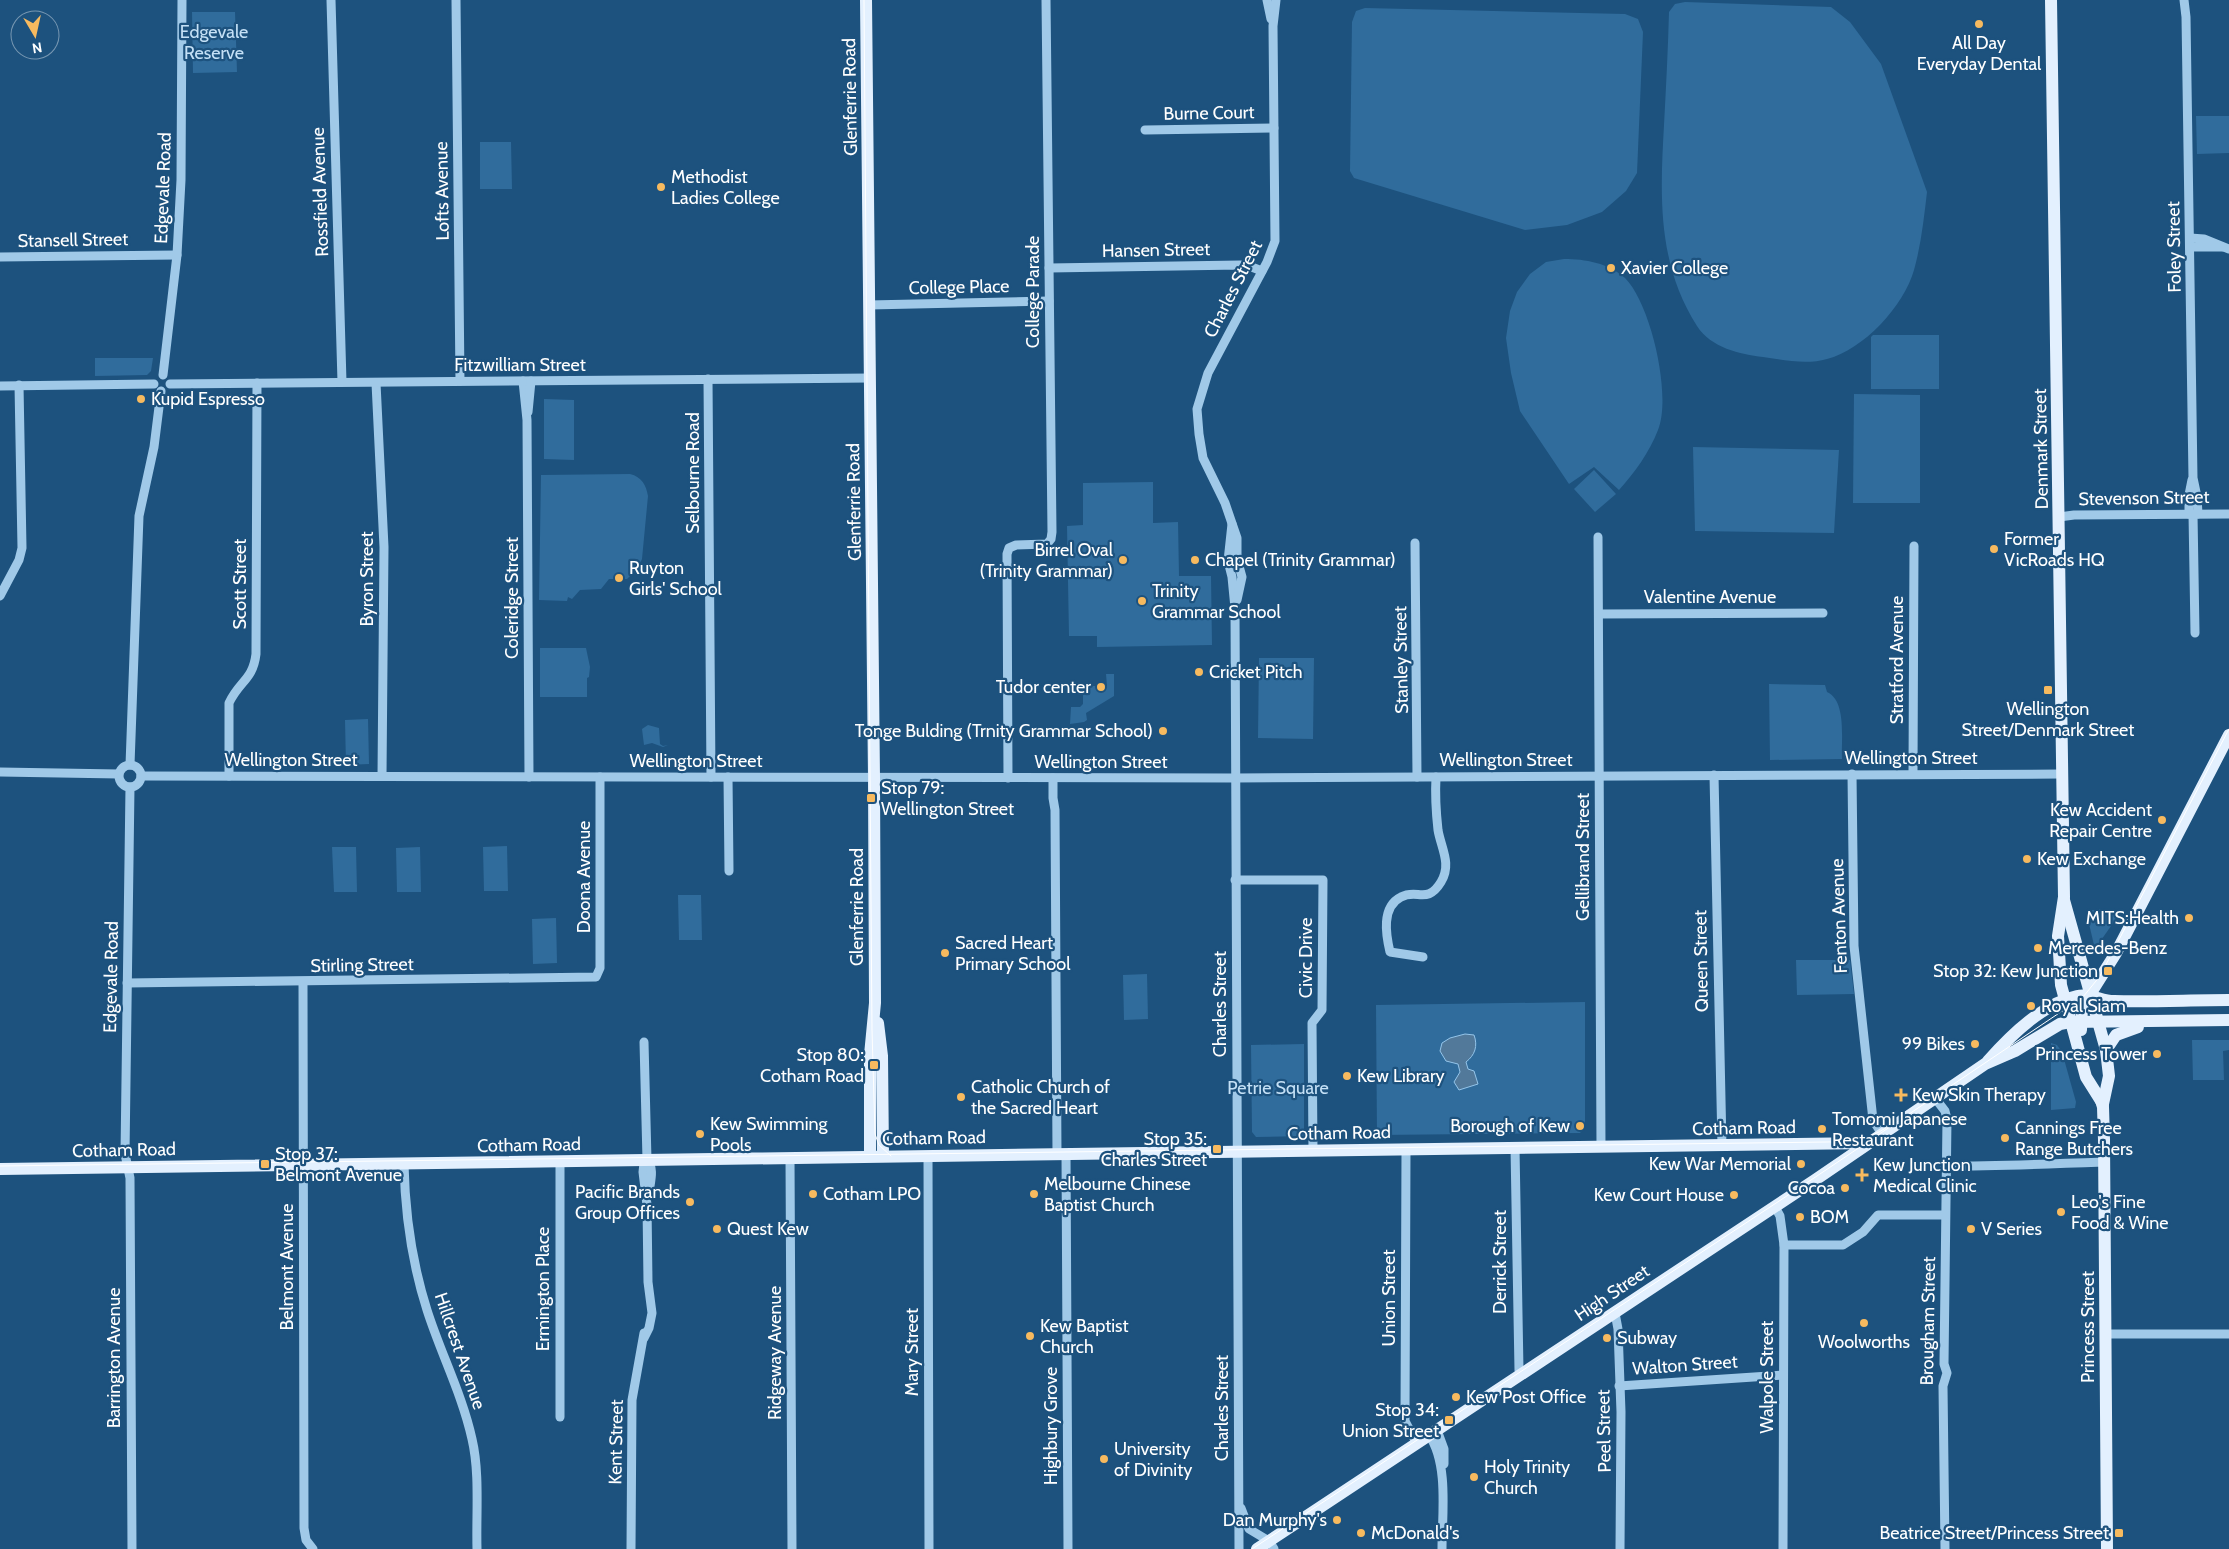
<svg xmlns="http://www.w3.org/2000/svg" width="2229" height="1549" font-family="Cabin,sans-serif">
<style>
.green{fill:#306c9c}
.water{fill:#52799a;stroke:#94c5ea}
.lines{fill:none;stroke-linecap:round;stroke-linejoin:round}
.minor{stroke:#a0c9e8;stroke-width:9}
.major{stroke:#e3f0fe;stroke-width:12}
.tram{stroke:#fff;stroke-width:1}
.poi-dot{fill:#f7ba5f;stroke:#1d527e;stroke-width:2}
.labels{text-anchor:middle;stroke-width:4.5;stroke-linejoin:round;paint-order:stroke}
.park-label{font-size:18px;fill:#c4e0f6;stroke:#1d527e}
.poi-label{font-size:18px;fill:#fff;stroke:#1d527e;text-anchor:start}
.street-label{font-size:18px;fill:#fff;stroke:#1d527e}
</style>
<rect width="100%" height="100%" fill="#1d527e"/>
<g class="green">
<path d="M1685 2 1831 7 1850 22 1881 64 1927 192C1924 218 1921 245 1914 270 1904 306 1863 350 1827 359 1807 365 1783 360 1763 357 1740 354 1711 348 1697 326 1657 263 1660 196 1664 125 1666 87 1668 50 1669 12L1675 4Z"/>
<path d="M1365 8 1625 14 1638 19 1643 32 1637 173 1626 191 1602 212 1567 225 1525 230 1354 178 1350 171 1352 22 1356 11Z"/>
<path d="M192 12H235L237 72 193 73Z"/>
<path d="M2196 116H2229V153L2197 154Z"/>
<path d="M480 142H511L512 189H480Z"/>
<path d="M1564 259C1585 259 1609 263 1625 278 1651 304 1672 396 1658 430 1649 453 1635 472 1619 490L1594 467 1569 484 1520 411 1511 373 1506 338 1510 311 1517 292 1530 274 1546 262Z"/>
<path d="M1873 335H1939V389H1871V337Z"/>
<path d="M95 358H153L151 371 147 375 95 376Z"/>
<path d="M1854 394 1920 395V503H1853Z"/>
<path d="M544 399 574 400V460L544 459Z"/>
<path d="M1693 447 1839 450 1834 533 1695 531Z"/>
<path d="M1594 470 1616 494 1595 512 1574 489Z"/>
<path d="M630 474C642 477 646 485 648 496L642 559 638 568 627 579H609L601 589 580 590 572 599 568 597 567 601 539 600 541 475Z"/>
<path d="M1153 482V523L1178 522 1179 576H1211L1212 645 1097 647V636H1069L1067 526 1083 525V483Z"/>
<path d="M540 648H586L590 667 589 677 587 678V697H540Z"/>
<path d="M1259 658H1314L1313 739 1258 738Z"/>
<path d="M1106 674H1114V696L1086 713 1087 720 1084 722 1070 724 1071 707H1080L1083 704V695H1080L1079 691 1087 690V686H1107Z"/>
<path d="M1769 684 1825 685 1827 692C1847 701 1841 740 1842 759L1770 760Z"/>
<path d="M368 719 369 764 346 765 345 720Z"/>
<path d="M648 725 659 728 660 744 663 746 668 745 663 747 652 743 644 745 642 729Z"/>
<path d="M507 846 508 891H484L483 847Z"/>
<path d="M332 847H356L357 892H334Z"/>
<path d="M420 847 421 892H397L396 848Z"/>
<path d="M678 895H701L702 940H679Z"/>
<path d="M2102 909 2118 916 2097 946 2094 945 2086 911Z"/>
<path d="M556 918 557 963 533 964 532 919Z"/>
<path d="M1796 960H1850L1854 994 1797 995Z"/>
<path d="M1147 974 1148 1019 1124 1020 1123 975Z"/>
<path d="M1585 1002V1127L1580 1133 1377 1135 1376 1005Z"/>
<path d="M2192 1040H2229V1050L2223 1051 2224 1080H2193Z"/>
<path d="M2051 1043 2057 1045 2062 1052 2076 1102 2075 1108 2051 1110Z"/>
<path d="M1304 1044V1136L1256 1137 1252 1132 1251 1045Z"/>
</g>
<path class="water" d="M1465 1034 1474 1035C1478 1046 1475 1055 1466 1062L1468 1069 1474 1071 1478 1084 1459 1090 1454 1082 1460 1072 1458 1064 1446 1061 1440 1051 1442 1043 1450 1038Z"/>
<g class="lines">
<g class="minor">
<path d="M331 0 342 382"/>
<path d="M456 0 460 381"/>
<path d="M1267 0 1271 19"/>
<path d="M2184 0 2186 17 2193 478 2197 497 2198 514"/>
<path d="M1145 130 1274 128"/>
<path d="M2190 238 2204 239 2229 249"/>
<path d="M2190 247H2222"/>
<path d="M0 257 177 255"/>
<path d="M1049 268 1240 265 1249 266 1262 271"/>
<path d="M869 305 1049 301"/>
<path d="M163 375 177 255 181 180 182 0"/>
<path d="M708 379 711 777"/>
<path d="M523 381 527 420 529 777"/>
<path d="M376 383 384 547 382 776"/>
<path d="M170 384 870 378"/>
<path d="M0 386 154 384"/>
<path d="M528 412 531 381"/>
<path d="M2189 514V495L2192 480"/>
<path d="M2193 514 2195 633"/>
<path d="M2059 517 2074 515 2229 514"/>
<path d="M1232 524 1228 561 1232 577 1235 608 1239 1549"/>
<path d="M1598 537 1601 1147"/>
<path d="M1415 543 1417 777"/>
<path d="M0 596 19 560 22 548 19 385"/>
<path d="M1237 600 1242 577 1237 559V538L1225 503 1203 458 1199 434 1197 409 1208 373 1267 262 1275 241 1273 26 1276 0"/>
<path d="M1599 614 1823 613"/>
<path d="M130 765 139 516 154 447 161 391"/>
<circle cx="130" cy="776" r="11"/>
<path d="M0 772 119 774"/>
<path d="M1852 774 1854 946 1873 1120 1882 1134"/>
<path d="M1913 774 1914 546"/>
<path d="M1714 775 1722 1146"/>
<path d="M141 776 1235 778 2061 774"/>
<path d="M229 776V703C239 681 253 680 256 654L257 383"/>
<path d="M728 777 729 871"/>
<path d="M1008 778 1007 554 1009 548 1016 545 1047 544 1051 539 1052 532 1046 0"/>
<path d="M1053 778V798L1055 810 1057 1154"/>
<path d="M130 787 125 1154 130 1178 132 1549"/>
<path d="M1235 880H1323L1322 1010 1312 1023 1313 1151"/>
<path d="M1423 957 1390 952C1386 935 1381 907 1401 897 1417 888 1427 905 1441 882 1452 864 1441 848 1438 830 1436 812 1435 795 1436 777"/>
<path d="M303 982 304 1528 306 1540 313 1549"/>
<path d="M127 983 596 977 600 968V777"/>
<path d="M644 1042 647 1160 644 1163 643 1172 647 1205 648 1282 652 1313 649 1328 644 1338"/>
<path d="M1935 1098 1945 1111 1947 1119 1944 1364 1947 1373 1943 1386 1945 1549"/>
<path d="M1515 1148 1519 1370 1521 1375"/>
<path d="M1406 1150 1405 1421 1417 1444"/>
<path d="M1066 1154 1068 1549"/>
<path d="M928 1156 929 1549"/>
<path d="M790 1158 792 1549"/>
<path d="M647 1160C655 1168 650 1183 649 1193"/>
<path d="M560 1161V1417"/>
<path d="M404 1164C405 1213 412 1263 427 1310 441 1354 462 1394 472 1439 480 1473 476 1514 477 1549"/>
<path d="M1945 1166C1998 1166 2051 1164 2104 1162"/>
<path d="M1775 1207 1780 1216 1784 1245 1783 1549"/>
<path d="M1784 1245H1843L1863 1232 1878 1215H1945"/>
<path d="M1615 1313 1618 1329 1621 1412 1620 1549"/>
<path d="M2106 1334H2229"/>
<path d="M1619 1386 1783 1375"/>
<path d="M1437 1430 1444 1449V1464"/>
<path d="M1429 1435C1449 1464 1442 1515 1442 1549"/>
<path d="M1241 1508 1249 1529 1269 1541 1274 1549"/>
<path d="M631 1549 632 1400 644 1333"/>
</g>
<g class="major">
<path d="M866 0 874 778 875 1003 870 1055V1156"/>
<path d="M2051 0 2064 897 2058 936 2061 985 2086 1077 2103 1104"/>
<path d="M2064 900 2106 1050 2109 1076 2103 1104"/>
<path d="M878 1023 882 1056 883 1156"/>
<path d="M2081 1030 2082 1007 2116 953 2229 735"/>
<path d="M2106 1050 2116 1035 2138 1027"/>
<path d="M1988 1061C2010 1036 2044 1003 2077 996 2091 993 2101 1001 2114 1001 2152 1002 2191 1000 2229 1000"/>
<path d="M2100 1097 2103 1107 2104 1140 2107 1549"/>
<path d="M0 1169 1868 1143"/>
<path d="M1257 1549 1815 1180 1985 1064 2015 1051 2060 1024 2070 1022 2229 1020"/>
</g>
<g class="tram">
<path d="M864 0 872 1030 875 1134 879 1145 891 1156"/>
<path d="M0 1166 1826 1142C1848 1142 1867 1140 1886 1128"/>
<path d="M1252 1549 1814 1178 2083 997 2100 976 2229 729"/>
</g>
</g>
<g class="poi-dot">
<circle cx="1979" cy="24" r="5"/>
<circle cx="661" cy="187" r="5"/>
<circle cx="1611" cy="268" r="5"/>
<circle cx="141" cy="399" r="5"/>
<circle cx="1994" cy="549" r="5"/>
<circle cx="1123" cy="560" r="5"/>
<circle cx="1195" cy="560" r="5"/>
<circle cx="619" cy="578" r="5"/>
<circle cx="1142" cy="601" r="5"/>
<circle cx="1199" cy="672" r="5"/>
<circle cx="1101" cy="687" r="5"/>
<rect x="2043" y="685" width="10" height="10" rx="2.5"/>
<circle cx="1163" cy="731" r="5"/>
<rect x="866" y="793" width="10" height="10" rx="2.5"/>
<circle cx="2162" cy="820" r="5"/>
<circle cx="2027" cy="859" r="5"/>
<circle cx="2189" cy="918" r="5"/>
<circle cx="2038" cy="948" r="5"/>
<circle cx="945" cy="953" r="5"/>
<rect x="2103" y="966" width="10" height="10" rx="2.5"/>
<circle cx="2031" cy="1006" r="5"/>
<circle cx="1975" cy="1044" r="5"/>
<circle cx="2157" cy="1054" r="5"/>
<rect x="869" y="1060" width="10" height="10" rx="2.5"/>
<circle cx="1347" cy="1076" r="5"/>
<path d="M1898.5 1087.5h5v5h5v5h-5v5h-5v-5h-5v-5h5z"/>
<circle cx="961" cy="1097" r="5"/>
<circle cx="1580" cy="1126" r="5"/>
<circle cx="1822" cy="1129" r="5"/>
<circle cx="700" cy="1134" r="5"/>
<circle cx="2005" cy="1138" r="5"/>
<rect x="1212" y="1144" width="10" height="10" rx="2.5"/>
<rect x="260" y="1159" width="10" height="10" rx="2.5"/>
<circle cx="1801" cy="1164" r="5"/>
<path d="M1859.5 1167.5h5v5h5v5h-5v5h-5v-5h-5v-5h5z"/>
<circle cx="1845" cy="1188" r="5"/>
<circle cx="813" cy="1194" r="5"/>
<circle cx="1034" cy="1194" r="5"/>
<circle cx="1734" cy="1195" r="5"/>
<circle cx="690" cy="1202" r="5"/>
<circle cx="2061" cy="1212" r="5"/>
<circle cx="1800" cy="1217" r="5"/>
<circle cx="717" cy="1229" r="5"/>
<circle cx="1971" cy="1229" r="5"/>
<circle cx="1864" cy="1323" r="5"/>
<circle cx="1030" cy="1336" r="5"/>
<circle cx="1607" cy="1338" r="5"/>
<circle cx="1456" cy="1397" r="5"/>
<rect x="1444" y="1415" width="10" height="10" rx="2.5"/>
<circle cx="1104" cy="1459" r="5"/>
<circle cx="1474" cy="1477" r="5"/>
<circle cx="1337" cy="1520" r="5"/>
<circle cx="1361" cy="1533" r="5"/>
<rect x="2114" y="1528" width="10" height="10" rx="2.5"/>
</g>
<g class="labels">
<g class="park-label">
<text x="214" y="38">Edgevale<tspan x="214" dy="21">Reserve</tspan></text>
<text x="1278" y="1094">Petrie Square</text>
</g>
<g class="poi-label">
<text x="1979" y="49" text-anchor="middle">All Day<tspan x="1979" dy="21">Everyday Dental</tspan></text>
<text x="671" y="183">Methodist<tspan x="671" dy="21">Ladies College</tspan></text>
<text x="1621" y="274">Xavier College</text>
<text x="151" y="405">Kupid Espresso</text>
<text x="2004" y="545">Former<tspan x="2004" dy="21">VicRoads HQ</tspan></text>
<text x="1113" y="556" text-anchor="end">Birrel Oval<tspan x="1113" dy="21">(Trinity Grammar)</tspan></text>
<text x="1205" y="566">Chapel (Trinity Grammar)</text>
<text x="629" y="574">Ruyton<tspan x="629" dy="21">Girls' School</tspan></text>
<text x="1152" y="597">Trinity<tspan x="1152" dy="21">Grammar School</tspan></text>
<text x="1209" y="678">Cricket Pitch</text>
<text x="1091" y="693" text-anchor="end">Tudor center</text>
<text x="2048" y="715" text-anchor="middle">Wellington<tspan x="2048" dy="21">Street/Denmark Street</tspan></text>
<text x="1153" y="737" text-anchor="end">Tonge Bulding (Trnity Grammar School)</text>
<text x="881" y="794">Stop 79:<tspan x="881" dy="21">Wellington Street</tspan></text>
<text x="2152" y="816" text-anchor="end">Kew Accident<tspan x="2152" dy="21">Repair Centre</tspan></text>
<text x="2037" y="865">Kew Exchange</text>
<text x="2179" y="924" text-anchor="end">MITS:Health</text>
<text x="955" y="949">Sacred Heart<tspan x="955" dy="21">Primary School</tspan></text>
<text x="2048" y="954">Mercedes-Benz</text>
<text x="2098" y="977" text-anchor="end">Stop 32: Kew Junction</text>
<text x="2041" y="1012">Royal Siam</text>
<text x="1965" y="1050" text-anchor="end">99 Bikes</text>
<text x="2147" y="1060" text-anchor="end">Princess Tower</text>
<text x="864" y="1061" text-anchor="end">Stop 80:<tspan x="864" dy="21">Cotham Road</tspan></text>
<text x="1357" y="1082">Kew Library</text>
<text x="971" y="1093">Catholic Church of<tspan x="971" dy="21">the Sacred Heart</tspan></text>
<text x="1912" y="1101">Kew Skin Therapy</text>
<text x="1832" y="1125">Tomomi Japanese<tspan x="1832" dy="21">Restaurant</tspan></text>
<text x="710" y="1130">Kew Swimming<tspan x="710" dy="21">Pools</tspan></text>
<text x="1570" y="1132" text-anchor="end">Borough of Kew</text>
<text x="2015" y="1134">Cannings Free<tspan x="2015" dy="21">Range Butchers</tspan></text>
<text x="1207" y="1145" text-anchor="end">Stop 35:<tspan x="1207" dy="21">Charles Street</tspan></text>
<text x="275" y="1160">Stop 37:<tspan x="275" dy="21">Belmont Avenue</tspan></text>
<text x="1791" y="1170" text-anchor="end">Kew War Memorial</text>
<text x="1873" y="1171">Kew Junction<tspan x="1873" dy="21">Medical Clinic</tspan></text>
<text x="1044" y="1190">Melbourne Chinese<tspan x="1044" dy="21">Baptist Church</tspan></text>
<text x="1835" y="1194" text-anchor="end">Cocoa</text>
<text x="680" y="1198" text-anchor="end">Pacific Brands<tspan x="680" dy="21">Group Offices</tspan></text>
<text x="823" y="1200">Cotham LPO</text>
<text x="1724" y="1201" text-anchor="end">Kew Court House</text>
<text x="2071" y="1208">Leo's Fine<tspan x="2071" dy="21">Food &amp; Wine</tspan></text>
<text x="1810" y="1223">BOM</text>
<text x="727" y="1235">Quest Kew</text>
<text x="1981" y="1235">V Series</text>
<text x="1040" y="1332">Kew Baptist<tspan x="1040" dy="21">Church</tspan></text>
<text x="1617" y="1344">Subway</text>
<text x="1864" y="1348" text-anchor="middle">Woolworths</text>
<text x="1466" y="1403">Kew Post Office</text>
<text x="1439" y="1416" text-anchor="end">Stop 34:<tspan x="1439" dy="21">Union Street</tspan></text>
<text x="1114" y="1455">University<tspan x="1114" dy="21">of Divinity</tspan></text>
<text x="1484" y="1473">Holy Trinity<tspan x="1484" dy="21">Church</tspan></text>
<text x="1327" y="1526" text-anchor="end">Dan Murphy's</text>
<text x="1371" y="1539">McDonald's</text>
<text x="2109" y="1539" text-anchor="end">Beatrice Street/Princess Street</text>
</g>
<g class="street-label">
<text transform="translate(850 97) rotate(-91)" y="6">Glenferrie Road</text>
<text transform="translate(1209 113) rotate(-1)" y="6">Burne Court</text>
<text transform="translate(163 188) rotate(-88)" y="6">Edgevale Road</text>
<text transform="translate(442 191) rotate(-91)" y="6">Lofts Avenue</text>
<text transform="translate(320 192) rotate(-92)" y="6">Rossfield Avenue</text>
<text transform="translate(73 240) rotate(-1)" y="6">Stansell Street</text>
<text transform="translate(2174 247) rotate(-91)" y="6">Foley Street</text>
<text transform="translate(1156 250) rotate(-1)" y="6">Hansen Street</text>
<text transform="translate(959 287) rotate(-1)" y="6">College Place</text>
<text transform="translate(1233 289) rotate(-63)" y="6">Charles Street</text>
<text transform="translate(1033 292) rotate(-90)" y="6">College Parade</text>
<text x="520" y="371">Fitzwilliam Street</text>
<text transform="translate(2041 449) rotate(-91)" y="6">Denmark Street</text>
<text transform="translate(693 473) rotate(-90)" y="6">Selbourne Road</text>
<text transform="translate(2144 498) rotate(-1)" y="6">Stevenson Street</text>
<text transform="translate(854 502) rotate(-91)" y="6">Glenferrie Road</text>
<text transform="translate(367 579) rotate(-90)" y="6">Byron Street</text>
<text transform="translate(240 584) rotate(-90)" y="6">Scott Street</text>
<text x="1710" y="603">Valentine Avenue</text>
<text transform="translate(512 598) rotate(-90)" y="6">Coleridge Street</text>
<text transform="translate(1401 660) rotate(-91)" y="6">Stanley Street</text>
<text transform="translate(1897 660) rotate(-90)" y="6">Stratford Avenue</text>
<text x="1911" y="764">Wellington Street</text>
<text x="291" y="766">Wellington Street</text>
<text x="1506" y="766">Wellington Street</text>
<text x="696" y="767">Wellington Street</text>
<text x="1101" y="768">Wellington Street</text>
<text transform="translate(1583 857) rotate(-90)" y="6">Gellibrand Street</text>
<text transform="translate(584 877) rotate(-90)" y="6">Doona Avenue</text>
<text transform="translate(857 907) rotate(-90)" y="6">Glenferrie Road</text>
<text transform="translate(1839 916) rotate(-92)" y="6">Fenton Avenue</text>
<text transform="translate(1306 958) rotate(-90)" y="6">Civic Drive</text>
<text transform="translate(1701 961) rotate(-91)" y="6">Queen Street</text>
<text transform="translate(362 965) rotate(-1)" y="6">Stirling Street</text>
<text transform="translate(111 977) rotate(-89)" y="6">Edgevale Road</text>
<text transform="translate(1220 1004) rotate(-90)" y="6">Charles Street</text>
<text transform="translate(1744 1128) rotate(-1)" y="6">Cotham Road</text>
<text transform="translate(1339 1133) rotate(-1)" y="6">Cotham Road</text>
<text transform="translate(934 1138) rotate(-1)" y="6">Cotham Road</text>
<text transform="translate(529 1145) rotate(-1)" y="6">Cotham Road</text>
<text transform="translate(124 1150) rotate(-1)" y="6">Cotham Road</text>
<text transform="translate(1500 1262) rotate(-90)" y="6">Derrick Street</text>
<text transform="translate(287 1267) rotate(-90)" y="6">Belmont Avenue</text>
<text transform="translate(543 1289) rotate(-90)" y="6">Ermington Place</text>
<text transform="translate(1612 1293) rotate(-34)" y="6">High Street</text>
<text transform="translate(1389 1298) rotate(-90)" y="6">Union Street</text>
<text transform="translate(1928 1321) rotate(-89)" y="6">Brougham Street</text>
<text transform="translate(2088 1327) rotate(-90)" y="6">Princess Street</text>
<text transform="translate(460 1351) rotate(71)" y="6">Hillcrest Avenue</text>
<text transform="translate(912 1352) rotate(-90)" y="6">Mary Street</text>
<text transform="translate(775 1353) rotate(-90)" y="6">Ridgeway Avenue</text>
<text transform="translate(114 1358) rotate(-90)" y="6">Barrington Avenue</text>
<text transform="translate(1685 1365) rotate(-4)" y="6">Walton Street</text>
<text transform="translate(1767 1377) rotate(-90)" y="6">Walpole Street</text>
<text transform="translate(1222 1408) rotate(-90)" y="6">Charles Street</text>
<text transform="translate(1051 1426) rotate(-90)" y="6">Highbury Grove</text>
<text transform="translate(1604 1431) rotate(-91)" y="6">Peel Street</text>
<text transform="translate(616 1442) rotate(-89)" y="6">Kent Street</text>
</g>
</g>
<g transform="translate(35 35) rotate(171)"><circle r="24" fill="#1d527e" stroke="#7797b2"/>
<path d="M0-4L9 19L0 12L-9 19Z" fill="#f7ba5f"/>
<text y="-8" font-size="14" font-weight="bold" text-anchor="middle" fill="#ffffff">N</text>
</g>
</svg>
